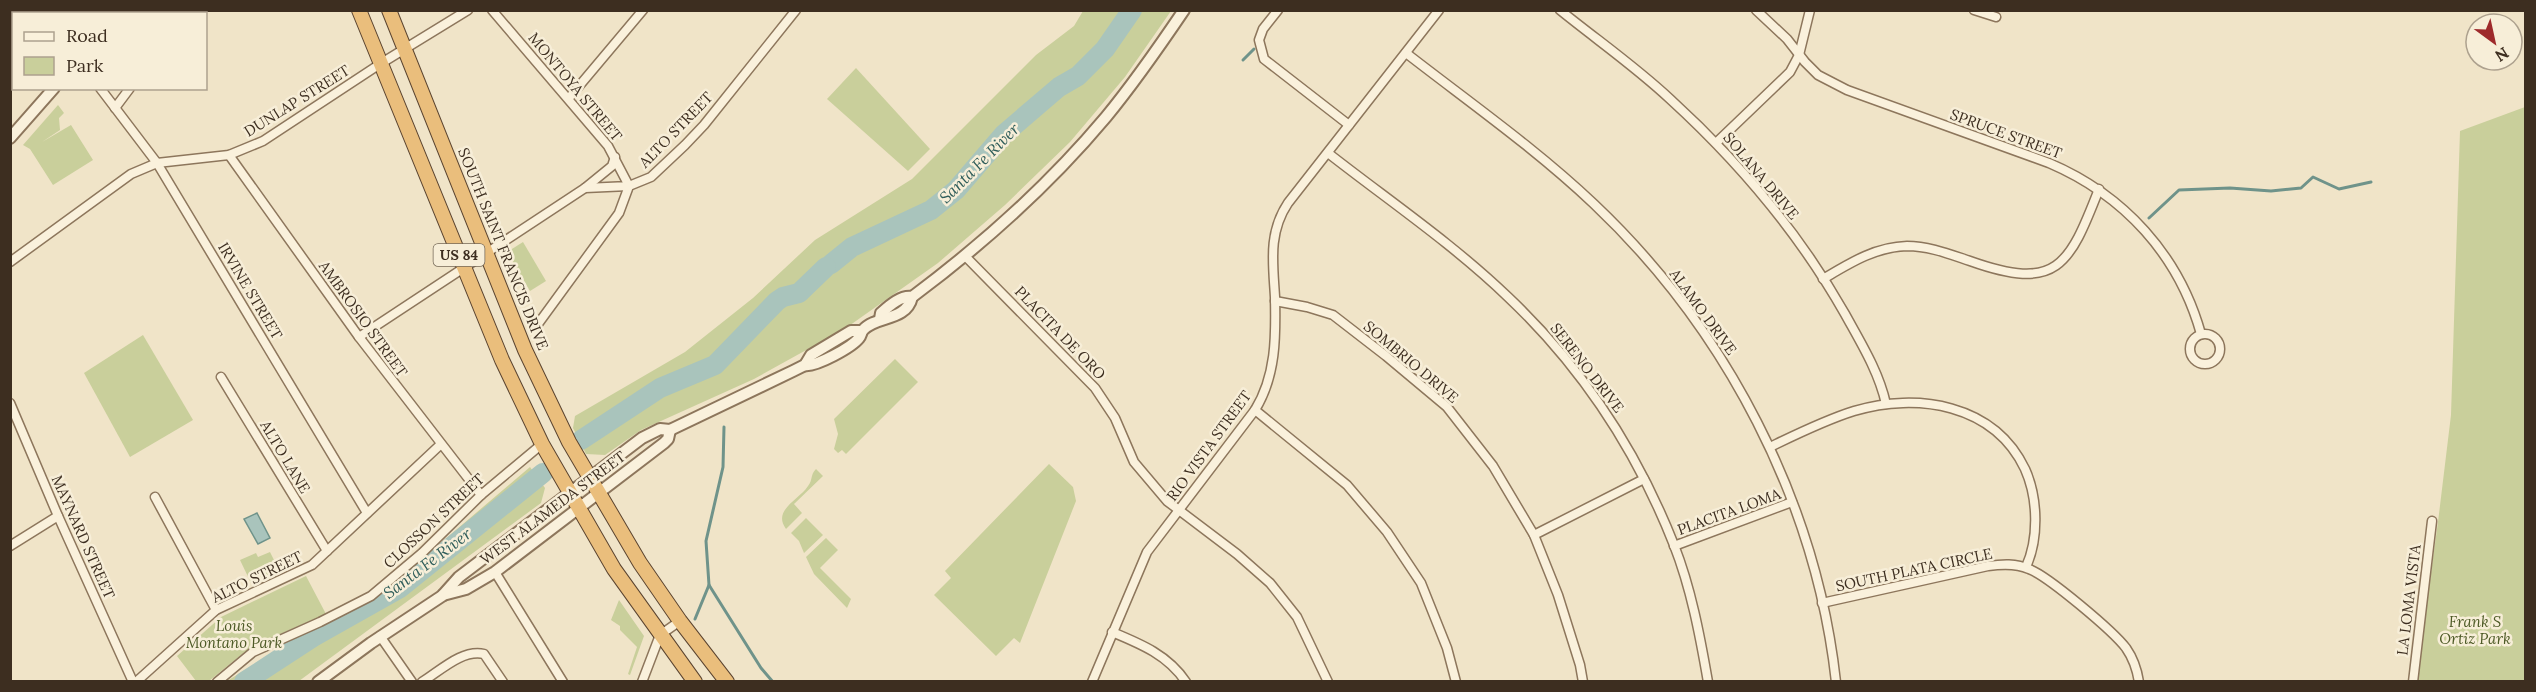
<svg xmlns="http://www.w3.org/2000/svg" width="2536" height="692" font-family="Lora,serif">
<style>
.green{fill:#c9cf9b}
.water{fill:#a9c4bc;stroke:#6f938a;stroke-width:1.5}
.lines{fill:none;stroke-linecap:round;stroke-linejoin:round}
.stream{stroke:#6f938a;stroke-width:3}
.river{stroke:#a9c4bc;stroke-width:20}
.minor-casing{stroke:#8d765c;stroke-width:11}
.tertiary-casing{stroke:#8d765c;stroke-width:14}
.trunk-casing{stroke:#5b4430;stroke-width:16}
.minor{stroke:#faf1dc;stroke-width:8}
.tertiary{stroke:#faf1dc;stroke-width:10}
.trunk{stroke:#eabe7c;stroke-width:14}
.labels{text-anchor:middle;stroke-width:5;stroke-linejoin:round;paint-order:stroke}
.shield{fill:#f7eed8;stroke:#756857;stroke-width:1.5}
.shield-label{font-size:14px;font-weight:bold;fill:#3d2e20}
.street-label{font-size:15px;fill:#3d2e20;stroke:#f7eed8}
.park-label{font-size:15px;font-style:italic;fill:#4d5a26;stroke:#f7eed8}
.water-label{font-size:16px;font-style:italic;fill:#2f5d5a;stroke:#f7eed8}
</style>
<rect width="100%" height="100%" fill="#f0e4c8"/>
<g class="green">
<path d="M1083 11H1171L1125 77 1070 142 1005 205 938 263 846 328 754 379 641 430 605 455 586 454 573 428 575 416 685 352 753 298 815 240 912 179 1036 55 1074 26Z"/>
<path d="M856 68 930 149 908 171 827 99Z"/>
<path d="M58 105 64 113 59 118 60 130 42 142 71 125 93 160 53 185 30 149 23 145Z"/>
<path d="M2525 107V681L2416 682 2438 522 2451 415 2460 131Z"/>
<path d="M523 242 546 281 530 291 507 252Z"/>
<path d="M143 335 193 420 130 457 84 373Z"/>
<path d="M895 359 918 382 846 454 842 450 838 453 834 449 838 434 834 419Z"/>
<path d="M1049 464 1073 487 1076 501 1020 643 1014 638 996 656 934 595 951 578 945 571Z"/>
<path d="M530 467 545 488 541 503 299 681H227L278 650 376 598Z"/>
<path d="M816 469 823 476 794 504 802 513 786 529C772 510 799 500 808 486 813 480 810 475 816 469Z"/>
<path d="M806 518 823 535 804 553 799 541 791 533Z"/>
<path d="M826 538 838 550 820 568 851 599 847 608 814 574 806 557Z"/>
<path d="M270 552 279 570 251 583 240 560 256 553 258 557Z"/>
<path d="M306 576 326 614 264 641 241 655 209 681H196L177 656 221 617Z"/>
<path d="M619 600 644 636 630 675 628 674 637 647 620 630V626L611 620Z"/>
</g>
<path class="water" d="M257 513 270 538 258 544 244 519Z"/>
<g class="lines">
<g class="stream">
<path d="M1243 60 1254 49"/>
<path d="M2149 218 2179 190 2230 188 2271 191 2301 188 2313 177 2339 189 2371 182"/>
<path d="M724 427 723 467 706 541 709 585 761 668 773 682"/>
<path d="M695 619 709 585"/>
</g>
<g class="river">
<path d="M831 264 852 247 931 210 956 190 1004 134 1059 87 1078 76 1105 49 1132 10"/>
<path d="M581 440 660 388 715 365 777 301 783 297 799 293 826 267"/>
<path d="M244 682 313 637 400 588 543 473"/>
</g>
<defs>
<g id="minor">
<path d="M1278 10 1263 29 1259 40 1264 59 1349 125"/>
<path d="M1560 10C1597 40 1636 67 1670 99 1738 161 1799 233 1845 314 1861 343 1879 372 1886 404"/>
<path d="M1756 10 1787 39 1805 62 1818 75 1847 90 2049 163C2124 195 2179 255 2201 334"/>
<path d="M1974 10 1996 17"/>
<path d="M185 14 188 10"/>
<path d="M1406 53C1469 102 1536 149 1594 204 1726 329 1816 501 1836 682"/>
<path d="M100 88 157 163 367 513"/>
<path d="M569 98 643 10"/>
<path d="M115 108 130 88"/>
<path d="M1716 143 1790 72 1799 55 1810 10"/>
<path d="M1328 153C1388 200 1453 244 1508 297 1582 367 1637 451 1674 545 1691 588 1700 636 1708 682"/>
<path d="M229 155 359 337 481 495"/>
<path d="M585 188 612 166 615 157"/>
<path d="M965 256 1095 388 1115 418 1134 462 1167 501 1237 554 1270 583 1297 617 1328 682"/>
<path d="M10 262 131 174 157 163 229 155 263 141 380 64 468 10"/>
<path d="M1823 279C1850 263 1875 247 1907 246 1929 246 1949 254 1970 261 2057 292 2069 266 2099 189"/>
<path d="M1275 301 1307 307 1333 315 1386 356 1447 407 1493 466 1534 535 1558 595 1580 665 1583 682"/>
<path d="M538 324 619 213 629 186 651 177 685 145 704 125 796 10"/>
<circle cx="2205" cy="349" r="15"/>
<path d="M359 337 585 188 629 186 608 146 492 10"/>
<path d="M221 377 327 551"/>
<path d="M10 403 58 516 133 682"/>
<path d="M1255 410 1347 485 1387 532 1421 583 1447 648 1456 682"/>
<path d="M1770 447C1797 434 1825 420 1854 411 1917 392 1994 404 2025 469 2038 498 2039 538 2026 567"/>
<path d="M155 497 216 610"/>
<path d="M1534 535 1644 479"/>
<path d="M10 546 58 516"/>
<path d="M1674 546 1792 502"/>
<path d="M495 572 563 682"/>
<path d="M1822 603 1988 566C2002 564 2016 563 2029 569 2048 576 2113 631 2126 648 2133 658 2137 669 2139 682"/>
<path d="M1112 632C1141 644 1168 655 1186 682"/>
<path d="M380 636 412 682"/>
<path d="M136 682 216 610 312 565 440 445"/>
<path d="M217 682 253 652 320 622 371 596 422 553 481 495 542 444"/>
<path d="M422 682C440 671 462 649 484 654L503 682"/>
<path d="M642 682 660 635 680 621"/>
<path d="M1092 682 1147 552 1255 410C1276 376 1276 337 1275 297 1273 263 1268 233 1288 203L1439 10"/>
<path d="M2413 682 2432 521"/>
</g>
<g id="tertiary">
<path d="M107 14 109 10"/>
<path d="M10 138 54 88"/>
<path d="M880 319 881 313C889 306 901 295 912 297"/>
<path d="M805 365C816 367 852 347 859 338 861 336 861 332 863 330 876 315 906 322 912 297 983 244 1049 185 1106 117 1134 83 1159 47 1184 10"/>
<path d="M443 595 466 589 495 572 664 443 668 439 670 430"/>
<path d="M318 682 371 643 442 596 459 577 642 438 660 429 670 430 793 371 805 365 811 355 851 331H862"/>
</g>
<g id="trunk">
<path d="M359 10 502 360 542 444 614 569 695 682"/>
<path d="M389 10 525 350 569 442 640 563 680 621 727 682"/>
</g>
</defs>
<use href="#minor" class="minor-casing"/>
<use href="#tertiary" class="tertiary-casing"/>
<use href="#trunk" class="trunk-casing"/>
<use href="#minor" class="minor"/>
<use href="#tertiary" class="tertiary"/>
<use href="#trunk" class="trunk"/>
</g>
<g class="labels">
<rect class="shield" x="433.5" y="244" width="51" height="22" rx="4.5"/>
<g class="shield-label">
<text x="459" y="260">US 84</text>
</g>
<g class="street-label">
<text transform="translate(575 87) rotate(50)" y="5">MONTOYA STREET</text>
<text transform="translate(297 101) rotate(-32)" y="5">DUNLAP STREET</text>
<text transform="translate(676 130) rotate(-46)" y="5">ALTO STREET</text>
<text transform="translate(2006 134) rotate(20)" y="5">SPRUCE STREET</text>
<text transform="translate(1761 176) rotate(50)" y="5">SOLANA DRIVE</text>
<text transform="translate(503 249) rotate(68)" y="5">SOUTH SAINT FRANCIS DRIVE</text>
<text transform="translate(250 291) rotate(59)" y="5">IRVINE STREET</text>
<text transform="translate(1703 312) rotate(54)" y="5">ALAMO DRIVE</text>
<text transform="translate(363 319) rotate(54)" y="5">AMBROSIO STREET</text>
<text transform="translate(1060 333) rotate(46)" y="5">PLACITA DE ORO</text>
<text transform="translate(1411 362) rotate(40)" y="5">SOMBRIO DRIVE</text>
<text transform="translate(1587 368) rotate(52)" y="5">SERENO DRIVE</text>
<text transform="translate(1209 446) rotate(-54)" y="5">RIO VISTA STREET</text>
<text transform="translate(285 457) rotate(59)" y="5">ALTO LANE</text>
<text transform="translate(553 508) rotate(-37)" y="5">WEST ALAMEDA STREET</text>
<text transform="translate(1729 512) rotate(-20)" y="5">PLACITA LOMA</text>
<text transform="translate(434 521) rotate(-43)" y="5">CLOSSON STREET</text>
<text transform="translate(83 537) rotate(66)" y="5">MAYNARD STREET</text>
<text transform="translate(1914 570) rotate(-12)" y="5">SOUTH PLATA CIRCLE</text>
<text transform="translate(257 577) rotate(-26)" y="5">ALTO STREET</text>
<text transform="translate(2409 600) rotate(-83)" y="5">LA LOMA VISTA</text>
</g>
<g class="park-label">
<text x="2475" y="627">Frank S<tspan x="2475" dy="17">Ortiz Park</tspan></text>
<text x="234" y="631">Louis<tspan x="234" dy="17">Montano Park</tspan></text>
</g>
<g class="water-label">
<text transform="translate(979 163) rotate(-45)" y="6">Santa Fe River</text>
<text transform="translate(427 563) rotate(-37)" y="6">Santa Fe River</text>
</g>
</g>
<rect width="2536" height="692" fill="none" stroke="#3d2e20" stroke-width="24"/>
<rect x="12" y="12" width="195" height="78" fill="#f7eed8" stroke="#ada18e" stroke-width="1.5"/>
<rect x="24" y="32" width="30" height="9" fill="#faf1dc" stroke="#ada18e" stroke-width="1.5"/>
<text x="66" y="42" font-size="18" fill="#3d2e20">Road</text>
<rect x="24" y="57" width="30" height="18" fill="#c9cf9b" stroke="#ada18e" stroke-width="1.5"/>
<text x="66" y="72" font-size="18" fill="#3d2e20">Park</text>
<g transform="translate(2494 42) rotate(147)"><circle r="28" fill="#f7eed8" stroke="#ada18e" stroke-width="1.5"/>
<path d="M0-4.5L10 22L0 15L-10 22Z" fill="#9e2a2b"/>
<text y="-9" font-size="16" font-weight="bold" text-anchor="middle" fill="#3d2e20">N</text>
</g>
</svg>
